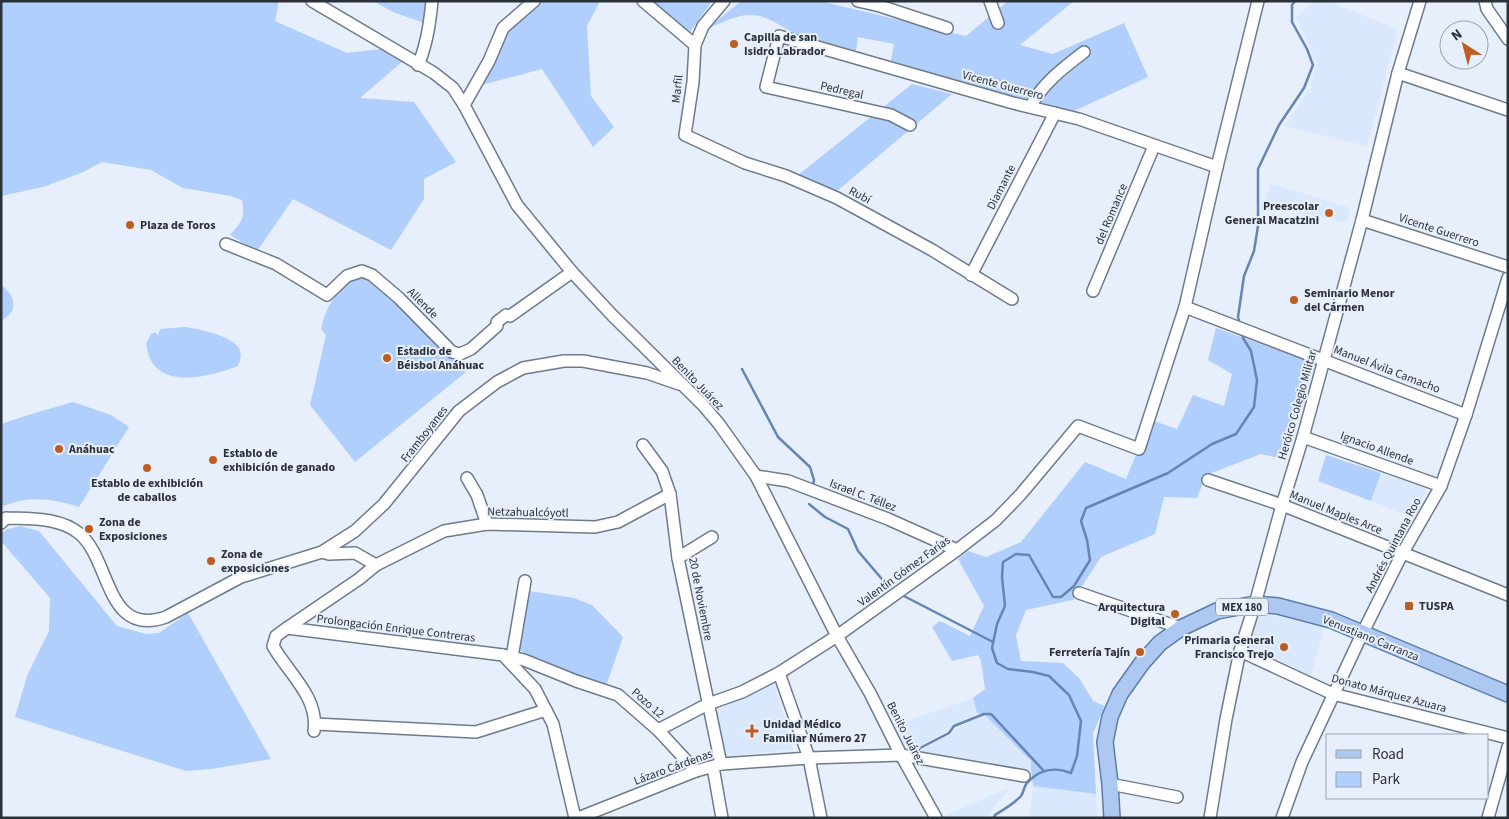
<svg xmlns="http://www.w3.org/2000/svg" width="1509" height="819" font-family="'Source Sans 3',sans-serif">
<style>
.built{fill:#d9e8fd}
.green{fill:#b0cffc}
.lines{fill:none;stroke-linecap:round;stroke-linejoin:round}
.stream{stroke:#6585b2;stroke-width:2.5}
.minor-casing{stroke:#6e7b8d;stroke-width:14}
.major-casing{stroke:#5c7caa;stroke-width:18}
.minor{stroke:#fff;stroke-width:11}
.major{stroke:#adc9f1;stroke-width:15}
.poi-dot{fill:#bf5c21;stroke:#e7effc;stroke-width:2}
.labels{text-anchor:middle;stroke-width:4;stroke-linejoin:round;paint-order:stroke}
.shield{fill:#e7effc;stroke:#636a73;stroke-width:1}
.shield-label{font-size:11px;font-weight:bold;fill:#2b3138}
.poi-label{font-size:12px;font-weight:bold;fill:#2b3138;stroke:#e7effc;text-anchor:start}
.street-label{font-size:12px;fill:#2b3138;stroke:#e7effc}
</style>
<rect width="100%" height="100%" fill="#e7effc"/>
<g class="built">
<path d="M1314 1H1327L1398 29 1367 146 1284 126 1310 89 1317 64 1296 17Z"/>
<path d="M1270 183 1350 208 1347 223 1264 205Z"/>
<path d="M1381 473 1427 488 1414 518 1371 501Z"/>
<path d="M1259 614 1281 617 1324 628 1311 676 1249 649Z"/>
<path d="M774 683 793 750 722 757 712 711Z"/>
<path d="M973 698 977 713 952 726 948 731 917 747 910 755 894 725Z"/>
<path d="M985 715 1032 761 1031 770 920 758 922 749 951 734 958 727Z"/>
<path d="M1033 786 1096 794 1097 818H1023L1030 815Z"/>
<path d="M1011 787 990 811 989 818H944V816Z"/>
</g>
<g class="green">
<path d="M1 1H279L275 21 347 53 381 49 403 61 360 98 414 102 456 162 424 179V199L391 250 293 199 257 251 230 235C242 221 245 219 242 200L231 196 183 188 151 170 102 162 81 173 43 187 1 196Z"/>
<path d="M373 1H425L424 23 393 12Z"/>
<path d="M535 1H600L587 26 591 96 614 127 593 147 542 69 478 86 502 29Z"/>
<path d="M649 1H712L690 32Z"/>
<path d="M741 1H820L966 36 1008 1H1074L1020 45 1053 54 1124 23 1148 77 1074 111 890 66 894 44 858 37 855 57 798 41C795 33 789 30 781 26 751 7 738 16 707 29Z"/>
<path d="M912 84 952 94 837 191 797 176Z"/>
<path d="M361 276 374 279 466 372 355 462 310 405 326 335 321 329C326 306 339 284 361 276Z"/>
<path d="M1 285C16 296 19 311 1 321Z"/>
<path d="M185 327C199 329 234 336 240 350 242 356 240 360 238 366 217 374 178 386 158 369 150 363 148 353 146 344L151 334 155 332 158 335 160 329Z"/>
<path d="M1216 328 1307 361 1312 365 1285 459 1261 454 1206 475 1197 498 1164 497 1155 534 1101 557 1073 600 1026 610 1016 635 1021 661 1063 663 1079 678 1093 701 1105 706 1093 733 1096 794 1033 786 1031 770V761L985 715 977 713 973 698 985 689 981 661 978 655 952 661 932 627 940 621 970 636 984 606 958 559 968 551 986 557 1021 542 1085 462 1126 479 1135 457 1154 421 1177 429 1193 395 1224 406 1232 374 1208 360Z"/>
<path d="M73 402 111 415 129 427 79 507C54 499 28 495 4 506L1 503V424L28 415Z"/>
<path d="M1326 455 1381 473 1371 501 1318 481Z"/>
<path d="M20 526 39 531 117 626 146 634 159 633 188 613 271 759 211 769 186 771 15 717 27 676 49 631 50 598 1 541V533L8 529Z"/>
<path d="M529 591 574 598 592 605 623 637 606 686 570 678 519 650Z"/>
</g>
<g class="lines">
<g class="stream">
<path d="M1240 324 1238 317 1244 276 1254 251 1258 226V169L1279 125 1304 88 1313 65 1307 49 1292 22V5L1295 1"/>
<path d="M742 369 778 437 810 467 814 480 813 487"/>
<path d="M809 504 825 517 848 529 858 551 887 585"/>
<path d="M902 595 993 642"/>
<path d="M916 754 920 748 949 733 954 726 984 714H991L1043 770"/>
<path d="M994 818 995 815C1004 809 1014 804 1021 796 1024 792 1024 785 1028 782 1041 768 1055 767 1071 773L1077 756 1081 721 1069 695 1049 676 1033 672 1008 669 997 663 992 648 997 624 1005 606 1002 577 1003 562 1016 554 1029 555 1053 597H1061L1074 586 1090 560 1087 540 1081 521 1086 508 1168 473 1212 444 1236 434 1254 407 1257 380 1251 351 1243 338 1242 332"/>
</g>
<defs>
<g id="minor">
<path d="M312 1 434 73 453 88 464 105 517 205 572 272 612 315 703 405 719 424 756 476 837 636 870 693 901 755 936 818"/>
<path d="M643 1 695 45"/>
<path d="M724 1 703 26 695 45 693 82 685 135 745 163 786 176 837 198 932 250 1012 299"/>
<path d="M858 1 880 6 947 28"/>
<path d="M990 1 998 23"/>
<path d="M1485 1 1487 9 1508 39"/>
<path d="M418 65C427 45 430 23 432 1"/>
<path d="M1398 73 1508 110"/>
<path d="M464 105 489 61 503 28 534 1"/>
<path d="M1030 107C1043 83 1063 68 1084 52"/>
<path d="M910 125 891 115 766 87 779 36 1013 103 1079 119 1217 167"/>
<path d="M1362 220 1508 267"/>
<path d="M226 244 276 264 327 295 347 276 362 271 372 275 399 298 452 352 460 354 471 349 497 326V322L506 315 510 316 572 272"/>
<path d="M971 275 1055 113"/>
<path d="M1093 291 1154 146"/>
<path d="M1185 307 1466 415"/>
<path d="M1303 437 1441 486"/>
<path d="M643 445 662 471 670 494 678 558 721 764"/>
<path d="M756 476 788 481 888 519 957 550"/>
<path d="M467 478 477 495 487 524"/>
<path d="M1208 480 1282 505 1508 595"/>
<path d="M1 523 6 518C31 519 60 517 80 534 111 561 106 638 166 617L241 577 322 552 355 531 384 504 459 411 497 382 523 368 564 361H583L647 373 679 384"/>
<path d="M322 552 329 554 355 553 376 565"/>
<path d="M678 558 712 537"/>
<path d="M1079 593 1181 628"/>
<path d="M287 628 503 655 524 660 576 681 618 695 658 730 696 771"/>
<path d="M1240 651 1333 694 1508 738"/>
<path d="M503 655 535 689 553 724 575 818"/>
<path d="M512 657 525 581"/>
<path d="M779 673 809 758 821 818"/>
<path d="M315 724 476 732 546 710"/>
<path d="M658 730 708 704 742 692 779 673 837 636 957 550 996 520 1021 494 1078 426 1139 449 1185 307 1217 167 1258 1"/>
<path d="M314 731C319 697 288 673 273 646L276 636 287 628 359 579 376 565 444 531 487 524 595 527 618 522 670 494"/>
<path d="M713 767 722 818"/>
<path d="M1110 784 1177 797"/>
<path d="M578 818 696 771 721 764 809 758 901 755 1024 776"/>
<path d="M1210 818 1226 719 1240 651 1255 604 1282 505 1303 437 1362 220 1398 73 1420 1"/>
<path d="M1282 818 1302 762 1362 634 1402 554 1441 486 1466 415 1508 278"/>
<path d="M1488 818 1508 747"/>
</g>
<path id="major" d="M1112 818 1110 784 1105 742 1110 717 1120 694 1142 663 1160 643 1181 628 1217 611 1255 604 1278 606 1331 620 1508 694"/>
</defs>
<use href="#minor" class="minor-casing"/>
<use href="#major" class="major-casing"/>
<use href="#minor" class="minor"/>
<use href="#major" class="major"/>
</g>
<g class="poi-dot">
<circle cx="734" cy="44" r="5"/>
<circle cx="1329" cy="213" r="5"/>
<circle cx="130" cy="225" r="5"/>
<circle cx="1294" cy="300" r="5"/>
<circle cx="387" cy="358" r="5"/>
<circle cx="59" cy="449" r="5"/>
<circle cx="213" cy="460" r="5"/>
<circle cx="147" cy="468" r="5"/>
<circle cx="89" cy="529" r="5"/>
<circle cx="211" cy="561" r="5"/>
<rect x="1404" y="601" width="10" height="10" rx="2.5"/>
<circle cx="1175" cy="614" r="5"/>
<circle cx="1284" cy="647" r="5"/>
<circle cx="1140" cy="652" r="5"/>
<path d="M749.5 723.5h5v5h5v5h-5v5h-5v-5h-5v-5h5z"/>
</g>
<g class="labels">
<rect class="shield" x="1216" y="598.5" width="52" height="17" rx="4"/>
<g class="shield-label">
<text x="1242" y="611">MEX 180</text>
</g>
<g class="poi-label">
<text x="744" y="41">Capilla de san<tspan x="744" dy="14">Isidro Labrador</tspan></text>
<text x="1319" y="210" text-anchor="end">Preescolar<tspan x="1319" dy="14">General Macatzini</tspan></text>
<text x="140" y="229">Plaza de Toros</text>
<text x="1304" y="297">Seminario Menor<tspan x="1304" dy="14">del Cármen</tspan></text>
<text x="397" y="355">Estadio de<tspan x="397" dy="14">Béisbol Anáhuac</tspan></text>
<text x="69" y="453">Anáhuac</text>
<text x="223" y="457">Establo de<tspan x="223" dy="14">exhibición de ganado</tspan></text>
<text x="147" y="487" text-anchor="middle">Establo de exhibición<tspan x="147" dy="14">de caballos</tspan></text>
<text x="99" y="526">Zona de<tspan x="99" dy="14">Exposiciones</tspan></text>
<text x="221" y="558">Zona de<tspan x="221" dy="14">exposiciones</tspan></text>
<text x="1419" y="610">TUSPA</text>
<text x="1165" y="611" text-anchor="end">Arquitectura<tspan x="1165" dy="14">Digital</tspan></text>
<text x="1274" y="644" text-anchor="end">Primaria General<tspan x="1274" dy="14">Francisco Trejo</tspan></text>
<text x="1130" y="656" text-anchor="end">Ferretería Tajín</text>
<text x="763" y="728">Unidad Médico<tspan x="763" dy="14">Familiar Número 27</tspan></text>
</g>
<g class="street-label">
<text transform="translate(1003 85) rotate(15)" y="4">Vicente Guerrero</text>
<text transform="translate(677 89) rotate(-84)" y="4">Marfil</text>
<text transform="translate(842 90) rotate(13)" y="4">Pedregal</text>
<text transform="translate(1001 187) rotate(-63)" y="4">Diamante</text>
<text transform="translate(860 195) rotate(28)" y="4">Rubí</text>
<text transform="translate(1111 214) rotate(-67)" y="4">del Romance</text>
<text transform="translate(1439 230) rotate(18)" y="4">Vicente Guerrero</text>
<text transform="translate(423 303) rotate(45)" y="4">Allende</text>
<text transform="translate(1387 369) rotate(21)" y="4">Manuel Ávila Camacho</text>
<text transform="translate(698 383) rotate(46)" y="4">Benito Juárez</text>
<text transform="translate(1297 405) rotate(-74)" y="4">Heróico Colegio Militar</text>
<text transform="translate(424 434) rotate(-52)" y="4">Framboyanes</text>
<text transform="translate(1377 448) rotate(20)" y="4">Ignacio Allende</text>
<text transform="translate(863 495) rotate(21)" y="4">Israel C. Téllez</text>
<text transform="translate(528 512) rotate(1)" y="4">Netzahualcóyotl</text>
<text transform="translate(1336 512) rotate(22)" y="4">Manuel Maples Arce</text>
<text transform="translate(1393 545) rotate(-62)" y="4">Andrés Quintana Roo</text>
<text transform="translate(904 571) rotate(-36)" y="4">Valentín Gómez Farías</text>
<text transform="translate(701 599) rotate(79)" y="4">20 de Noviembre</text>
<text transform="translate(396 628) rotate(7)" y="4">Prolongación Enrique Contreras</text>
<text transform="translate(1371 638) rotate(22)" y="4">Venustiano Carranza</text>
<text transform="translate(1389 693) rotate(15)" y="4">Donato Márquez Azuara</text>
<text transform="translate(648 703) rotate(41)" y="4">Pozo 12</text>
<text transform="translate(906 733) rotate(63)" y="4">Benito Juárez</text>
<text transform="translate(673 767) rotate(-20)" y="4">Lázaro Cárdenas</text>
</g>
</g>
<rect width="1509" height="819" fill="none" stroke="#2b3138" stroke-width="5"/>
<rect x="1326" y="734" width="162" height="65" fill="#e7effc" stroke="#9ca3ae"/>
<rect x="1336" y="750" width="25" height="8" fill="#adc9f1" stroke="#9ca3ae"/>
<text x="1372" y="759" font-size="15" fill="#2b3138">Road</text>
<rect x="1336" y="772" width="25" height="15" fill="#b0cffc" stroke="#9ca3ae"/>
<text x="1372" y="784" font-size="15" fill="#2b3138">Park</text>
<g transform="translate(1464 45) rotate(324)"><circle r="24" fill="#e7effc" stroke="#9ca3ae"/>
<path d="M0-4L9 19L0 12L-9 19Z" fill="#bf5c21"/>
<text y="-8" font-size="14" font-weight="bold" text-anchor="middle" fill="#2b3138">N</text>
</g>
</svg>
